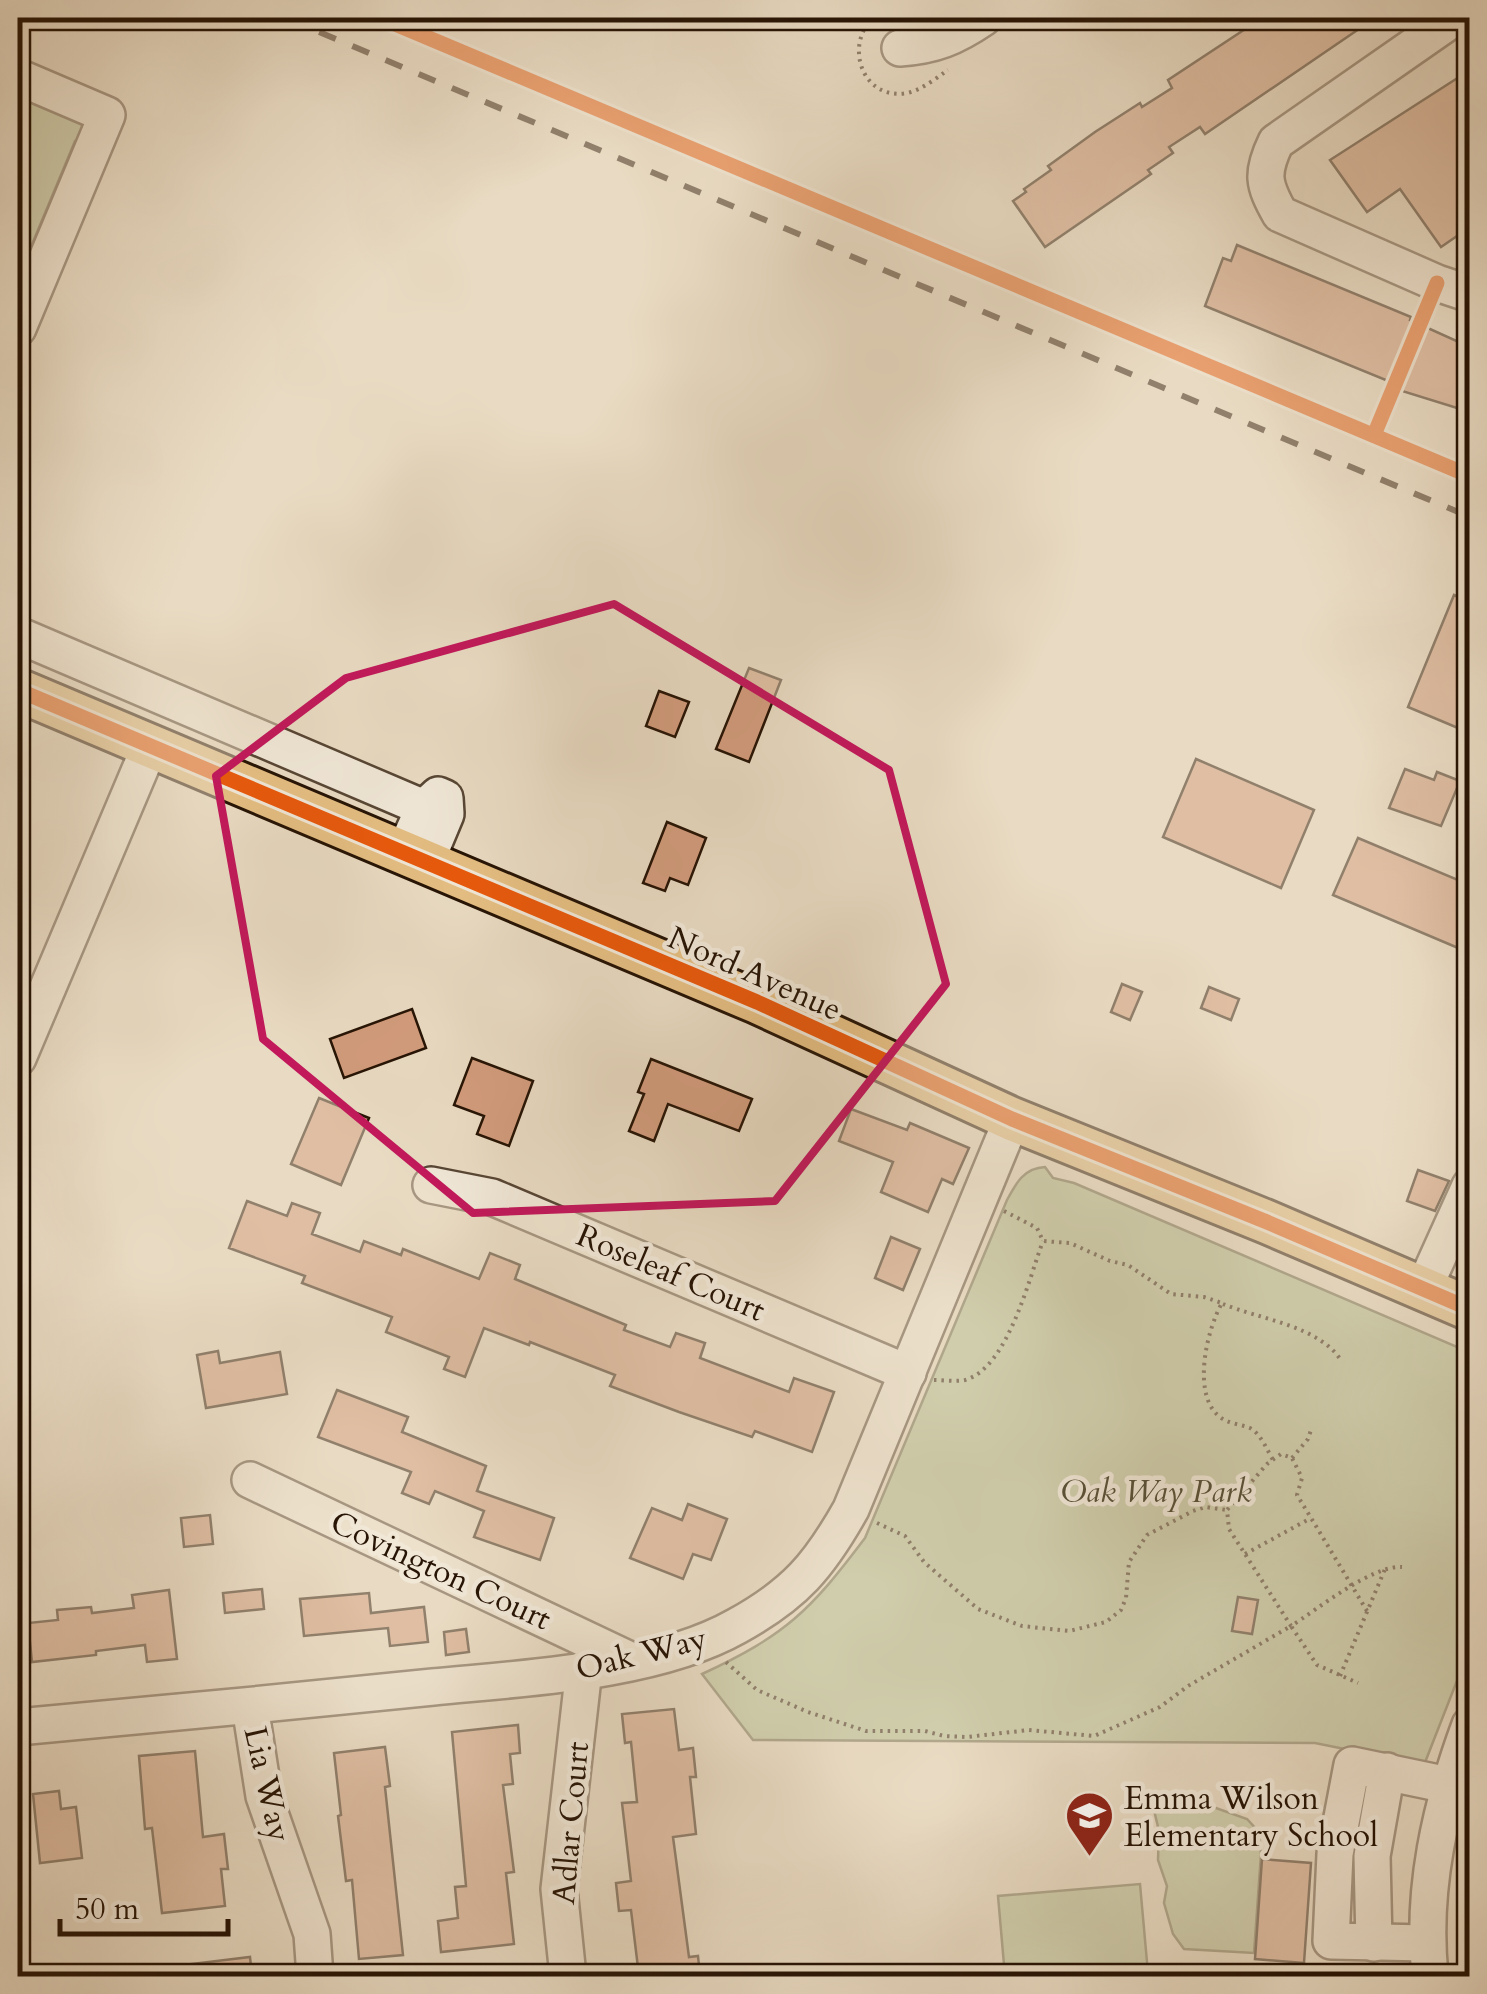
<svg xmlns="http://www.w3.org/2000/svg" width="1487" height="1994" font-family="Cardo,serif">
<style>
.green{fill:#b4c195;stroke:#6d6a4c;stroke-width:2.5}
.building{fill:#d29c7d;stroke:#261304;stroke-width:2.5}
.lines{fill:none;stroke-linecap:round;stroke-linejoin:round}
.minor-casing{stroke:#574534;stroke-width:40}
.major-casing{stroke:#261304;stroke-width:48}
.path{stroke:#261304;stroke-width:4;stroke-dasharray:2.5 5;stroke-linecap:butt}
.minor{stroke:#f1e8d8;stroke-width:35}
.major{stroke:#e4be82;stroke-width:42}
.rail{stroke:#261304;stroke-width:6;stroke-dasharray:18 18;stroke-linecap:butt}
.cycleway-casing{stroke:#f1e8d8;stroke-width:21}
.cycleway{stroke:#e8590c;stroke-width:15}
.marked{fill:none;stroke:#c2185b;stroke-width:8;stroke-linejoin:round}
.labels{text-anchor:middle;stroke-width:9;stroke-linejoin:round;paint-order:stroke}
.street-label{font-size:32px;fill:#261304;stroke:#f1e8d8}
.park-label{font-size:32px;font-style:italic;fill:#585037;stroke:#f1e8d8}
.poi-label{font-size:32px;fill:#261304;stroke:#f1e8d8;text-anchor:start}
</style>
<rect width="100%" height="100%" fill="#e9dbc3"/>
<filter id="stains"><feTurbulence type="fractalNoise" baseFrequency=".002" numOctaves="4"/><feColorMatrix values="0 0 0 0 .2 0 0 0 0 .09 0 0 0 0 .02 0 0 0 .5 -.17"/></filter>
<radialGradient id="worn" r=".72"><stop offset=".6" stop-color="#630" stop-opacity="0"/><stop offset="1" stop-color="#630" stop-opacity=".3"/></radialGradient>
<g class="green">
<path d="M18 95 89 123 81 141H75L18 278Z"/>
<path d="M1045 1167 1053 1178 1074 1183 1469 1352V1650L1424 1765 1315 1743 753 1740 702 1674C786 1635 810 1611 865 1538L1007 1200C1016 1183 1024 1168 1045 1167Z"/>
<path d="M1153 1806 1216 1808 1247 1819 1259 1832 1261 1854 1254 1953 1184 1949 1173 1934 1164 1903 1167 1886 1158 1860 1159 1831Z"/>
<path d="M1140 1884 1148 1973 1105 1976H1005L998 1896Z"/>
</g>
<g class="building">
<path d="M1262 18H1375L1205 134 1200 127 1169 147 1173 153 1148 170 1151 174 1045 247 1013 201 1026 192 1024 189 1051 170 1048 166 1095 132 1140 103 1142 107 1172 88 1168 80Z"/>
<path d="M1470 70V227L1441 247 1400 189 1367 212 1330 160Z"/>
<path d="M1237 245 1411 317 1410 320 1470 347V412L1402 391 1403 387 1205 306 1223 258 1231 261Z"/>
<path d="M1454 595 1470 602V733L1408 707Z"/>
<path d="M749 668 781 680 749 762 716 749Z"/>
<path d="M659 691 689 702 675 737 646 726Z"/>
<path d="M1196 759 1314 810 1281 888 1163 837Z"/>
<path d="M1405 769 1434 780 1437 772 1460 781 1441 826 1389 808Z"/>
<path d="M667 822 706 838 688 885 670 878 665 891 643 883Z"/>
<path d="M1358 838 1470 885V953L1333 895Z"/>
<path d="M1122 984 1142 992 1130 1020 1111 1012Z"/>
<path d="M1209 987 1239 999 1231 1020 1201 1008Z"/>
<path d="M412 1009 426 1048 344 1078 330 1039Z"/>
<path d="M472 1058 533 1081 509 1146 477 1134 484 1116 454 1105Z"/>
<path d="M651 1059 752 1099 739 1131 668 1104 654 1141 629 1131 644 1094 638 1092Z"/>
<path d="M319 1098 369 1118 341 1185 291 1164Z"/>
<path d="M851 1109 907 1130 910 1123 969 1148 953 1184 942 1179 928 1212 881 1192 893 1162 839 1141Z"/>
<path d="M1418 1170 1449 1181 1435 1211 1407 1201Z"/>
<path d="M247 1201 287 1216 292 1203 320 1213 312 1234 360 1252 364 1241 401 1255 403 1249 479 1279 490 1253 520 1265 515 1279 626 1325 624 1330 670 1347 676 1333 705 1343 700 1358 789 1392 794 1378 834 1392 812 1452 755 1431 752 1437 679 1412 610 1386 615 1375 530 1342 529 1345 484 1328 465 1377 444 1369 449 1357 386 1332 392 1317 302 1283 305 1276 229 1248Z"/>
<path d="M891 1237 920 1249 903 1290 875 1278Z"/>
<path d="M218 1351 220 1363 280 1352 287 1394 206 1408 197 1355Z"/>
<path d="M337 1390 408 1417 402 1432 486 1466 477 1491 554 1518 540 1560 474 1537 484 1511 435 1491 429 1504 402 1493 411 1472 318 1437Z"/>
<path d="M688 1504 727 1519 711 1560 693 1554 683 1579 630 1558 652 1508 682 1520Z"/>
<path d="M210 1515 213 1544 184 1547 181 1518Z"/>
<path d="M262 1589 264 1609 225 1613 223 1593Z"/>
<path d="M169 1590 177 1659 147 1662 145 1645 96 1651V1655L32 1662 28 1623 58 1620 57 1610 91 1607 92 1613 134 1608 132 1595Z"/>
<path d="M369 1593 371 1613 424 1607 428 1642 390 1646 388 1628 304 1636 300 1599Z"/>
<path d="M1238 1597 1258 1600 1252 1634 1232 1631Z"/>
<path d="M466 1629 469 1652 446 1655 444 1632Z"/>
<path d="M674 1709 679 1750 693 1748 696 1777H690L696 1834 673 1837 689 1957 698 1956 700 1976H639L631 1910 619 1911 616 1883 631 1881 622 1803 637 1802 631 1742 625 1743 622 1714Z"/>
<path d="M518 1725 520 1753 510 1754 513 1784 503 1785 514 1872 506 1873 514 1944 441 1952 438 1921 458 1918 455 1887 466 1886 452 1732Z"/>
<path d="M385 1747 390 1786 385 1787 403 1955 359 1959 352 1880 346 1881 338 1816 341 1815 334 1753Z"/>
<path d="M195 1751 203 1837 224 1834 228 1869H221L225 1906 162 1913 152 1828 145 1829 139 1756Z"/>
<path d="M59 1791 61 1809 76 1807 82 1858 40 1863 33 1794Z"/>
<path d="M1262 1859 1311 1863 1304 1963 1255 1959Z"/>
<path d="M250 1957 252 1976H183V1965Z"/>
</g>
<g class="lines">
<defs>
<g id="minor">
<path d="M1454 18 1276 142C1261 173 1263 184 1280 214L1437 283 1470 294"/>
<path d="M900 48C934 46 955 37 983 18"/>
<path d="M18 77 107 115 18 328"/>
<path d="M18 635 424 808"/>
<path d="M404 852 424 808 438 795 445 798 446 814 426 862"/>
<path d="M18 1058 150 746"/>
<path d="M431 1185 492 1197 908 1373"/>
<path d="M1423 1290 1470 1186"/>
<path d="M250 1480 632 1661"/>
<path d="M250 1706 264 1796 312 1934 315 1976"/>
<path d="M18 1727C156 1715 295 1701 433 1687 525 1678 656 1672 737 1626 795 1594 819 1566 851 1509L1012 1119"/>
<path d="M1374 1943 1372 1856 1387 1771"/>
<path d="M1427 1943 1331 1941 1335 1854 1352 1765 1448 1785"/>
<path d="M568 1976 559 1889 584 1669"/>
<path d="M1430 1976C1421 1890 1440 1806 1470 1725"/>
</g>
<path id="major" d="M18 690 757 1002 1012 1119 1267 1222 1470 1309"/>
</defs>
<use href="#minor" class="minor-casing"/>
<use href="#major" class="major-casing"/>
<g class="path">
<path d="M873 18C844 45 862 101 907 93 922 90 936 78 948 70"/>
<path d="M1010 27 1040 25 1058 18"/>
<path d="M1004 1211 1037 1228 1043 1241 1070 1243 1110 1261 1128 1265 1171 1294 1204 1297 1222 1303C1207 1329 1191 1395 1220 1417 1229 1424 1240 1424 1250 1428 1261 1434 1267 1450 1273 1460"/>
<path d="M1223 1304C1259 1319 1321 1326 1342 1362"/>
<path d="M934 1380C944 1380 955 1382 965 1380 1008 1368 1029 1278 1043 1241"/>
<path d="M1292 1458 1308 1439 1312 1427"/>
<path d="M877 1523 905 1536 924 1562 978 1609 1022 1626 1069 1631 1106 1622 1121 1610 1126 1598 1129 1562 1147 1535 1193 1511 1205 1507 1227 1510"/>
<path d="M1245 1554 1311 1518"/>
<path d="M1367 1611C1344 1573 1321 1534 1297 1495L1302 1478 1292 1458 1281 1454 1267 1464 1227 1510 1229 1529 1291 1626C1318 1609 1372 1565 1402 1567"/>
<path d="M726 1662 757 1690 808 1712 866 1731H925L944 1736 967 1737 1029 1730 1094 1736 1160 1707 1188 1686 1291 1626 1317 1665 1358 1683"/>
<path d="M1340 1676 1385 1569"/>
</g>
<use href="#minor" class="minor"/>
<use href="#major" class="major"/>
<path class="rail" d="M286 18 1470 517"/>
<defs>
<g id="cycleway">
<path d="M381 18 1470 476"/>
<path d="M1374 435 1437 283"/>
<path d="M18 690 757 1002 1012 1119 1267 1222 1470 1309"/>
</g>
</defs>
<use href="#cycleway" class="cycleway-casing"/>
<use href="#cycleway" class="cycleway"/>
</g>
<path d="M0 0H1487V1994H0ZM614 604 889 770 946 984 775 1201 473 1213 263 1039 216 776 346 678Z" fill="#e9dbc3" fill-opacity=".55" fill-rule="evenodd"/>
<path class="marked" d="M614 604 889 770 946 984 775 1201 473 1213 263 1039 216 776 346 678Z"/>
<defs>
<symbol id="school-pin" viewBox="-11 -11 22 30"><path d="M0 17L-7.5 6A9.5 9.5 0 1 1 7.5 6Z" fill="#8f2418" stroke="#f1e8d8"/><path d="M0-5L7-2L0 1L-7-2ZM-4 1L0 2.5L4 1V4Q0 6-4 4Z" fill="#fff"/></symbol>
</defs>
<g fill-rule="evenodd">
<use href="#school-pin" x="1062" y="1788" width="55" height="75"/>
</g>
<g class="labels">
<g class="street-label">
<text transform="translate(755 973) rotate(24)" y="11">Nord Avenue</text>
<text transform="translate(671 1272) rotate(23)" y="11">Roseleaf Court</text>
<text transform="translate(441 1570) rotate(25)" y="11">Covington Court</text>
<text transform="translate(641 1653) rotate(-14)" y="11">Oak Way</text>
<text transform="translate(268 1784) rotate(77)" y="11">Lia Way</text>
<text transform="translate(570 1823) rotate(-85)" y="11">Adlar Court</text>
</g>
<g class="park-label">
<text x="1156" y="1502">Oak Way Park</text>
</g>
<g class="poi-label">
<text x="1124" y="1809">Emma Wilson<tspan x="1124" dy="37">Elementary School</tspan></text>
</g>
</g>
<rect width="1487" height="1994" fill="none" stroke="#e9dbc3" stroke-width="60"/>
<rect x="20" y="20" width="1447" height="1954" fill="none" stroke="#261304" stroke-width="5"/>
<rect x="30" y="30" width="1427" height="1934" fill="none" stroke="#261304" stroke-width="2.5"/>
<path d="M60 1919v15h168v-15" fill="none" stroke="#261304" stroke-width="5"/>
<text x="75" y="1919" font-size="30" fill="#261304" stroke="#f1e8d8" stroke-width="8" paint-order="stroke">50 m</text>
<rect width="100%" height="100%" filter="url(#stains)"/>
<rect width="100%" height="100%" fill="url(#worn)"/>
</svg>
